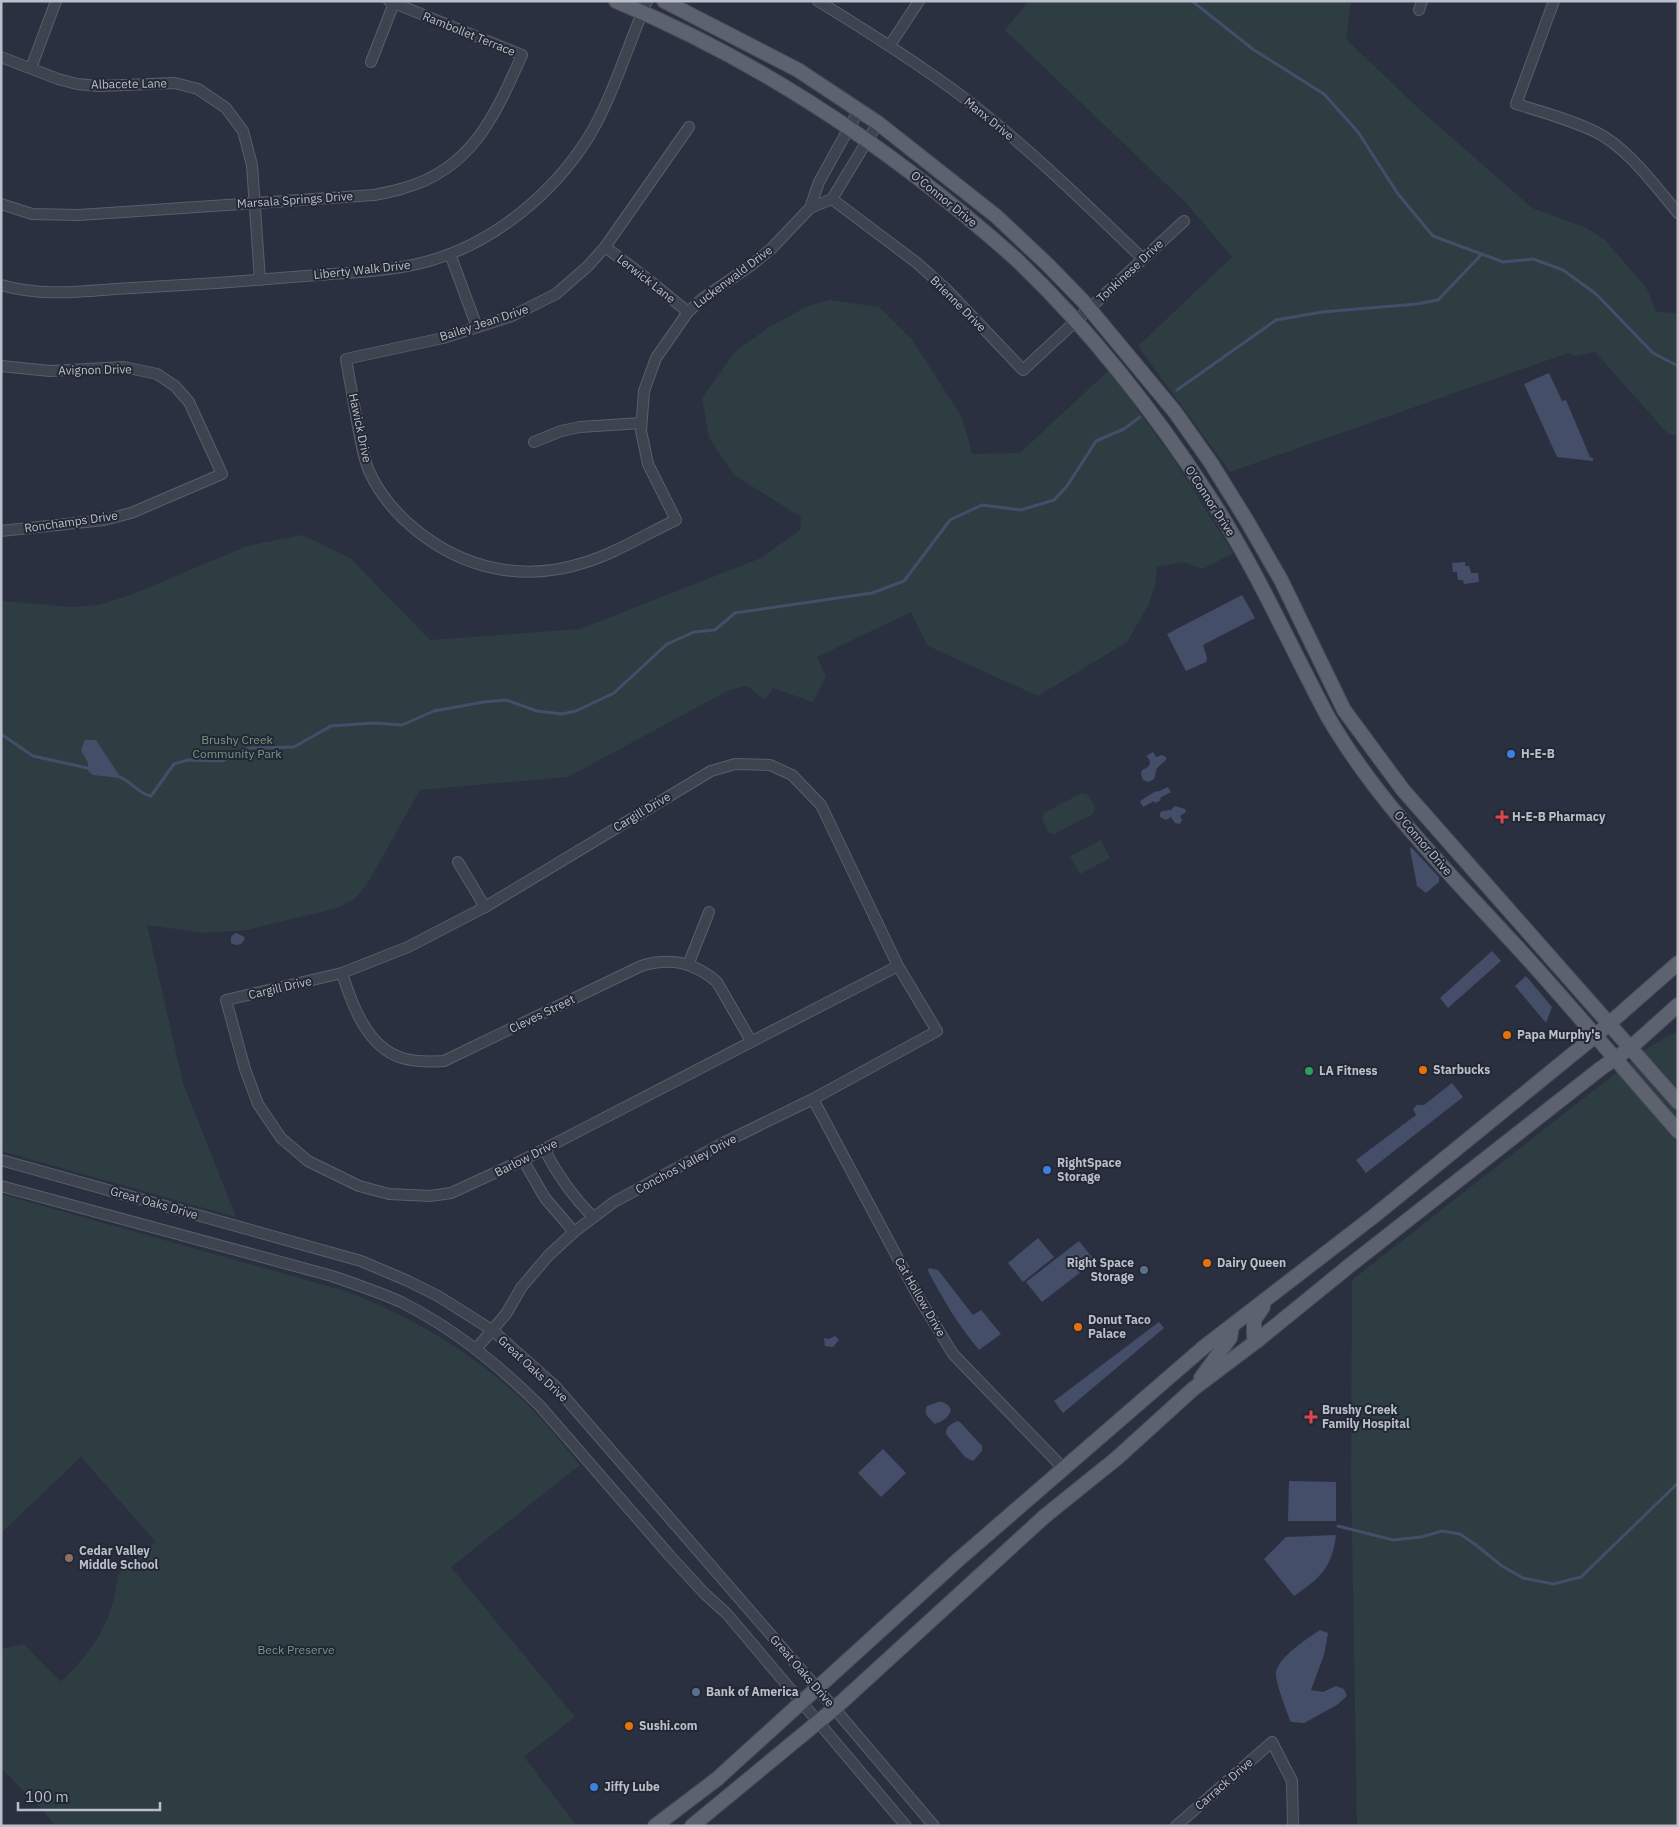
<svg xmlns="http://www.w3.org/2000/svg" width="1679" height="1827" font-family="'IBM Plex Sans',sans-serif">
<style>
.green{fill:#2d3d42}
.water{fill:#444e68}
.lines{fill:none;stroke-linecap:round;stroke-linejoin:round}
.stream{stroke:#444e68;stroke-width:3}
.minor-casing{stroke:#595e6a;stroke-width:12}
.major-casing{stroke:#484c59;stroke-width:16}
.minor{stroke:#3e4350;stroke-width:10}
.major{stroke:#5d626f;stroke-width:14}
.shop-dot{fill:#3f7fe0;stroke:#232835;stroke-width:2}
.health-dot{fill:#e0444e;stroke:#232835;stroke-width:2}
.food-dot{fill:#e8710a;stroke:#232835;stroke-width:2}
.leisure-dot{fill:#2e9e5b;stroke:#232835;stroke-width:2}
.service-dot{fill:#5c6f8a;stroke:#232835;stroke-width:2}
.education-dot{fill:#8d6e63;stroke:#232835;stroke-width:2}
.labels{text-anchor:middle;stroke-width:4;stroke-linejoin:round;paint-order:stroke}
.street-label{font-size:12px;fill:#bbbfca;stroke:#232835}
.park-label{font-size:12px;fill:#759882;stroke:#232835}
.poi-label{font-size:12px;font-weight:bold;fill:#bbbfca;stroke:#232835;text-anchor:start}
</style>
<rect width="100%" height="100%" fill="#2a3040"/>
<g class="green">
<path d="M1029 1H1351L1346 39 1419 109 1532 208 1587 228 1606 241 1647 289 1656 312 1678 313V436L1668 434 1595 352 1575 356 1568 353 1230 472 1138 346 1232 257 1187 204 1005 30Z"/>
<path d="M830 300 879 307 912 340 962 417 972 454 1020 453 1109 370 1177 464 1233 553 1203 569 1184 562 1157 567 1155 585 1149 604 1127 642 1038 696 928 646 911 612 817 657 826 676 813 702 773 688 765 700 747 686 729 690 568 777 420 790 366 886 354 899 337 908 247 930 204 933 147 925 183 1083 236 1217 1 1151V601L72 607 99 605 133 594 247 546 302 535 350 558 430 640 580 629 761 558 800 530 801 517 734 475 709 438 702 398 735 352 769 327 808 306Z"/>
<path d="M1082 793 1088 795 1095 808 1093 814 1054 834 1048 832 1042 819 1044 813Z"/>
<path d="M1101 840 1110 858 1080 874 1070 856Z"/>
<path d="M1678 1031V1826H1357L1351 1474 1352 1280 1649 1047Z"/>
<path d="M1 1194 345 1291C406 1314 465 1348 514 1392 539 1414 559 1440 580 1465L451 1567 575 1717 524 1757 577 1826H55L45 1813 1 1768V1649L24 1644 61 1682C94 1649 113 1622 118 1574L156 1542 81 1457 1 1533Z"/>
</g>
<g class="water">
<path d="M1549 373 1562 401 1566 400 1590 457 1593 458V461L1557 457 1524 384Z"/>
<path d="M1465 562V566H1469L1471 573H1478L1479 582 1464 584 1463 580H1458L1457 572H1453L1452 563Z"/>
<path d="M1242 595 1255 618 1203 645 1207 658 1206 662 1186 671 1167 634Z"/>
<path d="M85 740H96L121 778 93 775 88 771V763L81 750Z"/>
<path d="M1153 752 1156 757 1162 755 1166 757V760L1157 768 1154 779 1148 782 1143 780 1141 774 1142 770C1150 767 1153 762 1146 756Z"/>
<path d="M1168 787 1171 792 1160 798 1161 800 1155 803 1154 801 1143 807 1140 801 1156 791 1157 792Z"/>
<path d="M1175 806 1185 809 1186 812 1180 816 1182 820 1180 824 1175 823 1171 817 1166 820 1160 817V813L1162 811 1171 810Z"/>
<path d="M1411 847 1439 877V882L1426 893 1417 886 1410 849Z"/>
<path d="M236 933 243 936 245 939 241 944 236 945 231 943V937L234 934Z"/>
<path d="M1492 951 1501 961 1448 1008 1440 998Z"/>
<path d="M1526 976 1552 1007 1546 1023 1515 986Z"/>
<path d="M1452 1083 1463 1097 1366 1173 1356 1160 1416 1115 1413 1109 1417 1105H1424Z"/>
<path d="M1038 1238 1054 1257 1023 1282 1008 1263Z"/>
<path d="M1079 1241 1095 1261 1042 1302 1026 1282Z"/>
<path d="M929 1268 938 1270 973 1315 981 1310 1001 1334 979 1350C958 1325 943 1299 928 1271Z"/>
<path d="M1159 1322 1164 1328 1063 1413 1054 1401Z"/>
<path d="M835 1336 839 1340 833 1347 825 1346 824 1338 829 1339Z"/>
<path d="M938 1402C944 1401 949 1405 951 1410 948 1418 943 1421 935 1424 929 1418 923 1414 927 1406Z"/>
<path d="M957 1421 960 1422 982 1446V1451L973 1461 965 1457 946 1434C946 1426 950 1425 957 1421Z"/>
<path d="M883 1449 906 1473 881 1497 858 1473Z"/>
<path d="M1289 1481 1336 1482V1521H1288Z"/>
<path d="M1336 1535C1332 1568 1320 1578 1294 1596L1264 1559 1286 1537Z"/>
<path d="M1320 1630 1328 1633 1324 1655 1311 1690 1323 1692 1336 1686 1344 1689 1347 1696 1337 1705 1304 1723 1291 1722C1287 1712 1275 1682 1276 1673 1277 1658 1308 1638 1320 1630Z"/>
</g>
<g class="lines">
<g class="stream">
<path d="M1192 1 1254 50 1324 94 1358 132 1398 194 1433 236 1503 262 1533 259 1563 270 1596 294 1653 353 1678 366"/>
<path d="M1177 390 1276 320 1322 312 1417 304 1438 300 1482 254"/>
<path d="M1 734 33 756 92 769"/>
<path d="M117 776C131 780 138 794 151 796L174 764 188 760 222 761 249 748 294 747 331 726 374 723 402 725 434 711 484 702 506 700 537 711 562 714 576 711 614 693 667 644 694 632 715 630 735 613 872 593 904 581 950 520 982 505 1021 510 1054 500 1067 486 1096 441 1124 429 1140 417"/>
<path d="M1338 1526 1393 1540 1421 1537 1442 1531 1460 1534 1476 1545 1502 1566 1523 1578 1553 1584 1581 1577 1678 1483"/>
</g>
<defs>
<g id="minor">
<path d="M818 1C867 31 916 62 963 97 1027 146 1085 203 1143 259"/>
<path d="M1554 1 1516 104C1543 112 1571 120 1596 132 1628 148 1655 186 1678 213"/>
<path d="M1419 10 1422 1"/>
<path d="M890 45 919 1"/>
<path d="M1 57 58 79 77 84 99 86 175 83 198 89 226 108 243 131 252 165 260 280"/>
<path d="M371 62 394 3"/>
<path d="M31 68 56 1"/>
<path d="M689 127 605 247 588 266 556 294 512 316 443 338 346 359C350 382 354 404 358 427 361 441 363 457 369 471 380 495 395 513 416 530 464 569 523 582 583 563 614 554 646 534 676 520L648 464 641 431 644 391 656 358 688 312 702 299 750 266 771 249 810 208 819 182 859 110"/>
<path d="M832 199 917 263 947 290 1023 370 1184 221"/>
<path d="M1 204 32 214 79 215 374 195C384 193 395 191 404 188 473 169 496 113 522 55L389 1"/>
<path d="M810 208 832 199 878 123"/>
<path d="M605 247 640 273 688 312"/>
<path d="M450 254 477 327"/>
<path d="M1 285C39 296 76 292 115 289 149 287 183 285 217 283 255 280 293 277 331 274 364 272 397 270 429 261 493 243 552 195 588 138 612 99 628 45 647 1"/>
<path d="M1 366 50 371 124 367 157 374 175 386 189 402 222 474 131 513 104 520 1 531"/>
<path d="M534 442 561 431 580 427 641 423"/>
<path d="M458 862 485 907"/>
<path d="M688 965 709 912"/>
<path d="M342 973C352 1005 367 1047 402 1058 416 1062 430 1062 444 1061L641 966C670 957 694 962 717 982L751 1041"/>
<path d="M813 1099 919 1298 953 1354 1064 1469"/>
<path d="M544 1149C558 1176 572 1196 593 1217"/>
<path d="M1 1160 361 1261 408 1281 438 1296 492 1330 555 1386 817 1688 934 1826"/>
<path d="M523 1160 545 1198 574 1232"/>
<path d="M1 1186 332 1276C355 1284 379 1292 401 1302 453 1328 499 1365 540 1406L670 1556 704 1593 727 1614 906 1826"/>
<path d="M476 1349 506 1314 521 1288 548 1256 574 1232 614 1202 723 1143 813 1099 937 1031 898 966 821 805 792 775 770 765 735 764 711 771 485 907 408 947 342 973 226 1000 245 1069 258 1104 281 1138 308 1161 359 1186 389 1194 430 1196 451 1193 523 1160 898 966"/>
<path d="M1176 1826 1272 1742 1292 1781 1293 1826"/>
</g>
<g id="major">
<path d="M616 1C741 53 856 126 961 212 981 229 1001 245 1020 263 1089 329 1155 413 1207 493 1254 564 1288 642 1328 717 1378 803 1451 875 1518 948 1573 1008 1624 1070 1678 1131"/>
<path d="M664 1 798 70 878 123 996 216 1048 265 1083 301 1175 412 1211 463 1247 521 1281 580 1344 710 1403 790 1678 1102"/>
<path d="M1258 1340 1254 1336V1320L1263 1307"/>
<path d="M1201 1378 1230 1338 1232 1326"/>
<path d="M655 1826 717 1779 958 1560 1204 1347 1374 1216 1595 1036 1678 963"/>
<path d="M692 1826 835 1708 1045 1516 1117 1458 1193 1389 1258 1340 1349 1266 1600 1069 1630 1048 1678 1005"/>
</g>
</defs>
<use href="#minor" class="minor-casing"/>
<use href="#major" class="major-casing"/>
<use href="#minor" class="minor"/>
<use href="#major" class="major"/>
</g>
<g class="shop-dot">
<circle cx="1511" cy="754" r="5"/>
<circle cx="1047" cy="1170" r="5"/>
<circle cx="594" cy="1787" r="5"/>
</g>
<g class="health-dot">
<path d="M1499.5 809.5h5v5h5v5h-5v5h-5v-5h-5v-5h5z"/>
<path d="M1308.5 1409.5h5v5h5v5h-5v5h-5v-5h-5v-5h5z"/>
</g>
<g class="food-dot">
<circle cx="1507" cy="1035" r="5"/>
<circle cx="1423" cy="1070" r="5"/>
<circle cx="1207" cy="1263" r="5"/>
<circle cx="1078" cy="1327" r="5"/>
<circle cx="629" cy="1726" r="5"/>
</g>
<circle class="leisure-dot" cx="1309" cy="1071" r="5"/>
<g class="service-dot">
<circle cx="1144" cy="1270" r="5"/>
<circle cx="696" cy="1692" r="5"/>
</g>
<circle class="education-dot" cx="69" cy="1558" r="5"/>
<g class="labels">
<g class="street-label">
<text transform="translate(469 34) rotate(22)" y="4">Rambollet Terrace</text>
<text transform="translate(129 84) rotate(-1)" y="4">Albacete Lane</text>
<text transform="translate(989 119) rotate(39)" y="4">Manx Drive</text>
<text transform="translate(944 199) rotate(39)" y="4">O'Connor Drive</text>
<text transform="translate(295 200) rotate(-4)" y="4">Marsala Springs Drive</text>
<text transform="translate(362 270) rotate(-6)" y="4">Liberty Walk Drive</text>
<text transform="translate(1130 271) rotate(-43)" y="4">Tonkinese Drive</text>
<text transform="translate(733 277) rotate(-37)" y="4">Luckenwald Drive</text>
<text transform="translate(646 279) rotate(38)" y="4">Lerwick Lane</text>
<text transform="translate(958 304) rotate(45)" y="4">Brienne Drive</text>
<text transform="translate(484 323) rotate(-18)" y="4">Bailey Jean Drive</text>
<text transform="translate(95 370) rotate(-1)" y="4">Avignon Drive</text>
<text transform="translate(360 428) rotate(78)" y="4">Hawick Drive</text>
<text transform="translate(1210 501) rotate(57)" y="4">O'Connor Drive</text>
<text transform="translate(71 522) rotate(-8)" y="4">Ronchamps Drive</text>
<text transform="translate(642 812) rotate(-31)" y="4">Cargill Drive</text>
<text transform="translate(1423 843) rotate(49)" y="4">O'Connor Drive</text>
<text transform="translate(280 988) rotate(-13)" y="4">Cargill Drive</text>
<text transform="translate(542 1014) rotate(-26)" y="4">Cleves Street</text>
<text transform="translate(526 1158) rotate(-27)" y="4">Barlow Drive</text>
<text transform="translate(686 1164) rotate(-28)" y="4">Conchos Valley Drive</text>
<text transform="translate(154 1203) rotate(16)" y="4">Great Oaks Drive</text>
<text transform="translate(920 1297) rotate(60)" y="4">Cat Hollow Drive</text>
<text transform="translate(533 1369) rotate(43)" y="4">Great Oaks Drive</text>
<text transform="translate(802 1671) rotate(49)" y="4">Great Oaks Drive</text>
<text transform="translate(1224 1784) rotate(-41)" y="4">Carrack Drive</text>
</g>
<g class="park-label">
<text x="237" y="744">Brushy Creek<tspan x="237" dy="14">Community Park</tspan></text>
<text x="296" y="1654">Beck Preserve</text>
</g>
<g class="poi-label">
<text x="1521" y="758">H-E-B</text>
<text x="1512" y="821">H-E-B Pharmacy</text>
<text x="1517" y="1039">Papa Murphy's</text>
<text x="1433" y="1074">Starbucks</text>
<text x="1319" y="1075">LA Fitness</text>
<text x="1057" y="1167">RightSpace<tspan x="1057" dy="14">Storage</tspan></text>
<text x="1134" y="1267" text-anchor="end">Right Space<tspan x="1134" dy="14">Storage</tspan></text>
<text x="1217" y="1267">Dairy Queen</text>
<text x="1088" y="1324">Donut Taco<tspan x="1088" dy="14">Palace</tspan></text>
<text x="1322" y="1414">Brushy Creek<tspan x="1322" dy="14">Family Hospital</tspan></text>
<text x="79" y="1555">Cedar Valley<tspan x="79" dy="14">Middle School</tspan></text>
<text x="706" y="1696">Bank of America</text>
<text x="639" y="1730">Sushi.com</text>
<text x="604" y="1791">Jiffy Lube</text>
</g>
</g>
<rect width="1679" height="1827" fill="none" stroke="#bbbfca" stroke-width="5"/>
<path d="M18 1802v8h142v-8" fill="none" stroke="#bbbfca" stroke-width="2.5"/>
<text x="25" y="1802" font-size="15" fill="#bbbfca" stroke="#232835" stroke-width="4" paint-order="stroke">100 m</text>
</svg>
